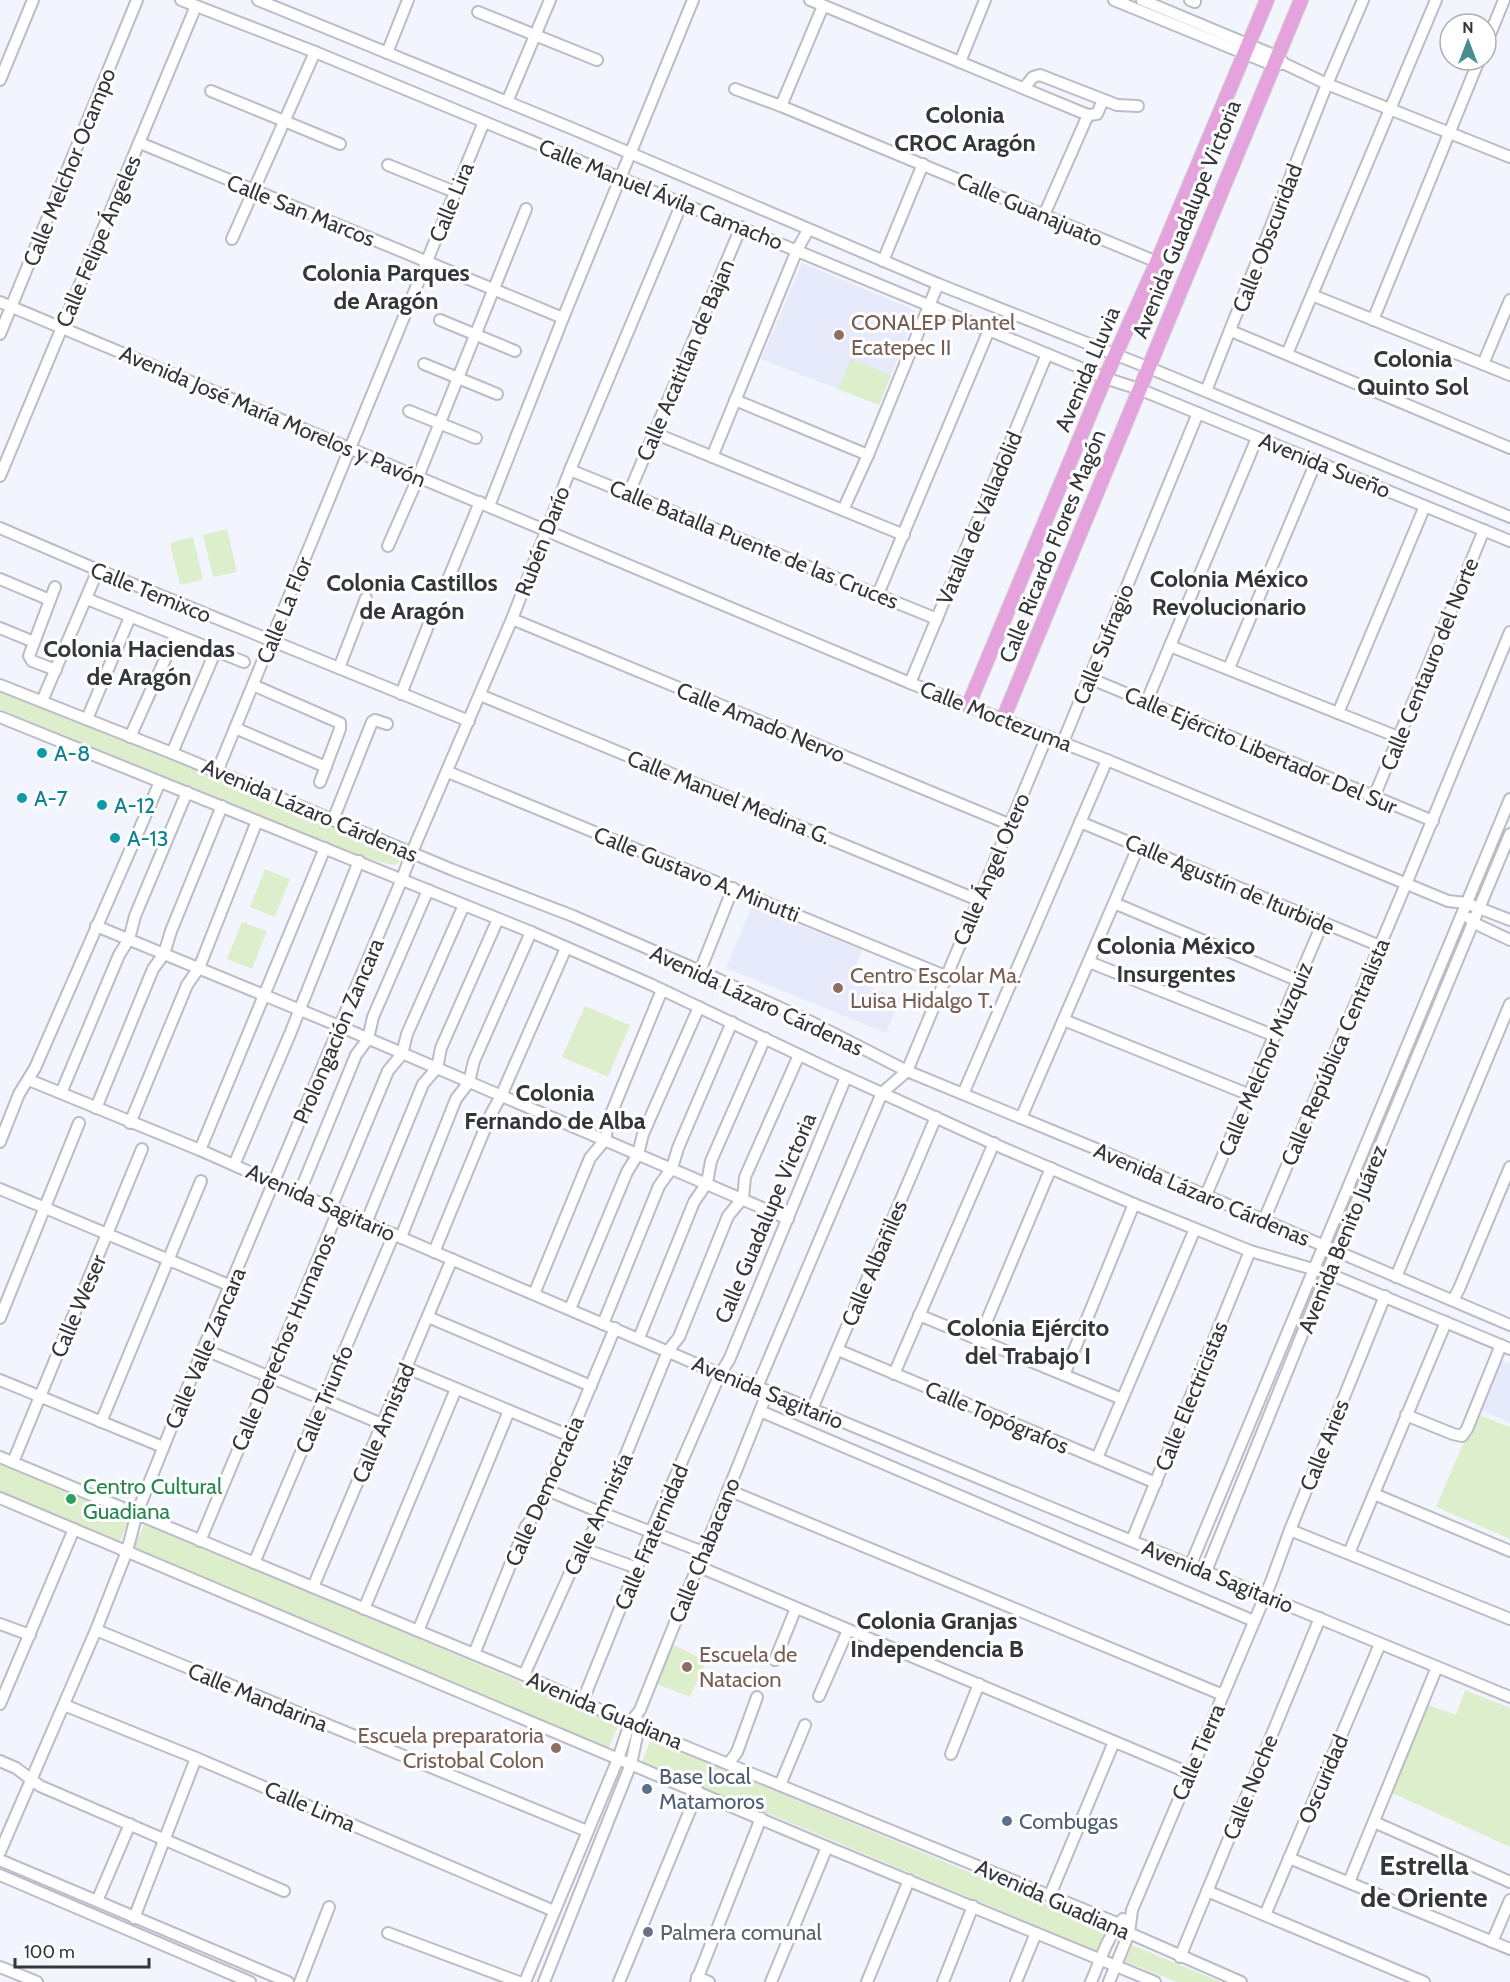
<svg xmlns="http://www.w3.org/2000/svg" width="1510" height="1982" font-family="Cabin,sans-serif">
<style>
.built{fill:#e7eafa}
.green{fill:#dceecc}
.lines{fill:none;stroke-linecap:round;stroke-linejoin:round}
.minor-casing{stroke:#bbbcc5;stroke-width:14}
.major-casing{stroke:#d3d3d3;stroke-width:16}
.minor{stroke:#fff;stroke-width:10}
.major{stroke:#e5a3dd;stroke-width:14}
.education-dot{fill:#8d6e63;stroke:#fff;stroke-width:2}
.culture-dot{fill:#0f9aa8;stroke:#fff;stroke-width:2}
.leisure-dot{fill:#2e9e5b;stroke:#fff;stroke-width:2}
.service-dot{fill:#5c6f8a;stroke:#fff;stroke-width:2}
.worship-dot{fill:#6b7280;stroke:#fff;stroke-width:2}
.labels{text-anchor:middle;stroke-width:6;stroke-linejoin:round;paint-order:stroke}
.street-label{font-size:22px;fill:#353639;stroke:#fff}
.education-label{font-size:22px;fill:#785e54;stroke:#fff;text-anchor:start}
.culture-label{font-size:22px;fill:#0d838f;stroke:#fff;text-anchor:start}
.leisure-label{font-size:22px;fill:#27864d;stroke:#fff;text-anchor:start}
.service-label{font-size:22px;fill:#4e5e75;stroke:#fff;text-anchor:start}
.worship-label{font-size:22px;fill:#5b616d;stroke:#fff;text-anchor:start}
.neighbourhood-label{font-size:24px;font-weight:bold;fill:#353639;stroke:#fff}
.district-label{font-size:28px;font-weight:bold;fill:#353639;stroke:#fff}
</style>
<rect width="100%" height="100%" fill="#f3f5fe"/>
<g class="built">
<path d="M802 263 917 311 879 405 761 359Z"/>
<path d="M752 906 862 950 851 979 900 999 886 1033 726 968Z"/>
<path d="M1498 1359 1510 1364V1423L1479 1409Z"/>
</g>
<g class="green">
<path d="M851 359 891 375 879 405 838 389Z"/>
<path d="M227 529 237 572 213 577 203 535Z"/>
<path d="M193 537 203 580 180 585 170 543Z"/>
<path d="M0 692 211 775 210 776 359 837 381 849 398 855 399 862 396 865C380 864 364 856 348 852L81 744 0 709Z"/>
<path d="M265 869 290 879 275 917 250 907Z"/>
<path d="M242 922 267 931 252 969 227 959Z"/>
<path d="M585 1006 630 1025 608 1077 562 1057Z"/>
<path d="M1476 1414 1510 1427V1539L1436 1507Z"/>
<path d="M0 1463 130 1517 120 1541 0 1493Z"/>
<path d="M145 1523 619 1724 608 1750 133 1549Z"/>
<path d="M672 1644 706 1661 690 1697 657 1684Z"/>
<path d="M1465 1690 1510 1708V1847L1390 1792 1426 1704 1456 1715Z"/>
<path d="M651 1739 1110 1931 1100 1952 769 1814 768 1816 642 1762Z"/>
<path d="M1132 1945 1221 1982H1177L1124 1961Z"/>
</g>
<g class="lines">
<defs>
<g id="minor">
<path d="M181 0 315 52 1105 378 1139 389 1510 541"/>
<path d="M258 0 571 128 938 284 1147 367 1510 517"/>
<path d="M810 0 1088 115"/>
<path d="M1114 0 1273 65 1281 64"/>
<path d="M1142 0 1276 56 1285 64 1327 84 1510 157"/>
<path d="M1190 0 1195 2V0"/>
<path d="M478 12 597 60"/>
<path d="M1486 44 1504 0"/>
<path d="M387 53 408 0"/>
<path d="M960 62 985 0"/>
<path d="M0 80 33 0"/>
<path d="M1024 88 1033 77 1040 75 1117 105 1138 106"/>
<path d="M735 89 781 106 1157 262"/>
<path d="M211 91 340 144"/>
<path d="M507 102 550 0"/>
<path d="M781 106 823 6"/>
<path d="M1088 115 1097 114 1103 100"/>
<path d="M140 143 563 318"/>
<path d="M388 165 455 192"/>
<path d="M1044 215 1088 115"/>
<path d="M232 239 315 52"/>
<path d="M883 261 923 164"/>
<path d="M1312 295 1510 375"/>
<path d="M0 302 910 683 1107 760 1448 901 1466 903 1510 920"/>
<path d="M440 320 515 351"/>
<path d="M1373 320 1479 60"/>
<path d="M1231 331 1510 448"/>
<path d="M0 334 137 0"/>
<path d="M1287 354 1436 0"/>
<path d="M424 364 497 394"/>
<path d="M1483 364 1510 300"/>
<path d="M1206 391 1327 84 1363 0"/>
<path d="M735 400 868 455"/>
<path d="M409 411 476 438"/>
<path d="M654 433 904 535"/>
<path d="M712 457 797 250 808 230"/>
<path d="M570 470 937 619"/>
<path d="M0 476 196 6"/>
<path d="M629 493 741 227"/>
<path d="M489 506 563 318 693 0"/>
<path d="M843 510 868 455 938 284"/>
<path d="M0 528 98 570 469 721"/>
<path d="M388 546 414 487 526 209"/>
<path d="M0 579 50 600"/>
<path d="M447 582 480 502"/>
<path d="M55 587 29 656 32 661 56 670"/>
<path d="M878 594 989 330"/>
<path d="M87 599 244 662"/>
<path d="M512 619 1011 825"/>
<path d="M0 628 34 642"/>
<path d="M1170 646 1398 737"/>
<path d="M339 668 366 598"/>
<path d="M1229 668 1316 462"/>
<path d="M1089 678 1433 821"/>
<path d="M910 683 1047 354"/>
<path d="M0 685 172 753 453 870 573 916 700 971 809 1021 907 1071 1106 1153 1510 1325"/>
<path d="M253 685 340 723V729L320 782"/>
<path d="M401 694 428 626"/>
<path d="M480 695 978 900"/>
<path d="M42 701 98 570"/>
<path d="M1146 703 1257 438"/>
<path d="M1338 713 1425 506"/>
<path d="M0 717 531 932 650 984 831 1070 1003 1148 1134 1204 1250 1251 1327 1273 1510 1349"/>
<path d="M87 719 130 617"/>
<path d="M235 728 326 767"/>
<path d="M130 737 176 635"/>
<path d="M1063 742 1198 413"/>
<path d="M172 753 216 650"/>
<path d="M217 772 484 122"/>
<path d="M448 772 945 976"/>
<path d="M1374 797 1484 530"/>
<path d="M333 820 372 722 375 720 387 724"/>
<path d="M1080 822 1380 946"/>
<path d="M1114 903 1299 981"/>
<path d="M1469 918 1474 923 1510 940"/>
<path d="M96 926 339 1026 788 1219"/>
<path d="M1089 962 1275 1036"/>
<path d="M700 971 733 888"/>
<path d="M1064 1020 1250 1095"/>
<path d="M29 1080 200 1150 299 1194 720 1374 768 1391 1510 1697"/>
<path d="M61 1093 119 955 129 939 135 916 187 792"/>
<path d="M963 1094 1107 760"/>
<path d="M96 1108 153 969 164 954 171 931 222 806"/>
<path d="M1021 1118 1139 845"/>
<path d="M130 1123 187 985 199 968 257 821"/>
<path d="M0 1142 19 1094 35 1068 160 782"/>
<path d="M200 1150 325 848"/>
<path d="M234 1165 290 1034 359 861"/>
<path d="M0 1189 231 1286"/>
<path d="M299 1194 356 1055 368 1039 373 1017 428 890"/>
<path d="M1206 1195 1323 922"/>
<path d="M331 1208 388 1071 402 1054 407 1034 464 905"/>
<path d="M1264 1220 1406 884 1510 632"/>
<path d="M366 1223 423 1084 437 1068 441 1048 498 919"/>
<path d="M401 1237 456 1099 469 1082 474 1061 531 932"/>
<path d="M434 1252 491 1114 501 1096 566 948"/>
<path d="M1396 1277 1510 1004"/>
<path d="M534 1294 590 1158 605 1140 609 1119 662 990"/>
<path d="M1453 1300 1459 1289 1510 1167"/>
<path d="M570 1309 627 1172 638 1154 643 1134 699 1007"/>
<path d="M919 1315 1122 1399"/>
<path d="M428 1317 591 1386"/>
<path d="M0 1318 79 1123"/>
<path d="M603 1324 659 1186 672 1168 678 1148 732 1022"/>
<path d="M639 1338 694 1202 707 1183 711 1161 765 1038"/>
<path d="M979 1339 1051 1168"/>
<path d="M203 1349 382 1424"/>
<path d="M838 1350 1156 1483"/>
<path d="M407 1368 570 1436"/>
<path d="M894 1374 994 1143"/>
<path d="M1064 1375 1134 1204"/>
<path d="M0 1380 163 1447"/>
<path d="M757 1387 882 1093 907 1071 1047 736"/>
<path d="M812 1409 936 1117"/>
<path d="M760 1411 1254 1621"/>
<path d="M1406 1415 1453 1434 1462 1436 1467 1429 1501 1345"/>
<path d="M101 1422 201 1181"/>
<path d="M0 1457 524 1675 640 1728 1119 1924 1129 1933 1241 1982"/>
<path d="M1097 1458 1195 1229"/>
<path d="M13 1462 142 1149"/>
<path d="M547 1490 602 1513 703 1552"/>
<path d="M728 1490 1223 1695"/>
<path d="M1374 1494 1510 1551"/>
<path d="M0 1498 827 1847 1155 1982"/>
<path d="M1290 1530 1510 1619"/>
<path d="M1132 1540 1250 1251"/>
<path d="M200 1541 338 1211"/>
<path d="M584 1549 637 1568"/>
<path d="M1349 1553 1446 1322"/>
<path d="M254 1563 394 1234"/>
<path d="M1191 1564 1510 799"/>
<path d="M697 1566 1189 1773"/>
<path d="M1206 1571 1327 1273 1510 834"/>
<path d="M313 1587 452 1259"/>
<path d="M364 1609 456 1389"/>
<path d="M0 1624 30 1635"/>
<path d="M96 1630 587 1831"/>
<path d="M418 1631 509 1411"/>
<path d="M474 1654 526 1526 538 1511 615 1328"/>
<path d="M775 1660 796 1608"/>
<path d="M524 1675 574 1564 584 1549 602 1513 668 1351 679 1337 728 1216 743 1198 745 1177 799 1055"/>
<path d="M819 1696 848 1630"/>
<path d="M583 1700 651 1532 720 1374 729 1360 846 1077"/>
<path d="M0 1704 74 1529"/>
<path d="M64 1705 196 1758 554 1911"/>
<path d="M951 1754 979 1684"/>
<path d="M0 1761 16 1768 40 1786 284 1891"/>
<path d="M729 1763 737 1752 757 1697"/>
<path d="M780 1785 805 1725"/>
<path d="M1374 1822 1510 1882"/>
<path d="M0 1852 96 1630 127 1551 137 1513 203 1349 402 879 412 852 512 619 570 470 682 203"/>
<path d="M1289 1858 1510 1949"/>
<path d="M0 1860 288 1982"/>
<path d="M0 1875 250 1982"/>
<path d="M1349 1882 1437 1667"/>
<path d="M1207 1891 1424 1982"/>
<path d="M1050 1895 1114 1742"/>
<path d="M97 1901 130 1824"/>
<path d="M1265 1915 1380 1644"/>
<path d="M134 1918 196 1758"/>
<path d="M388 1933 519 1982"/>
<path d="M1492 1942 1510 1900"/>
<path d="M1180 1957 1320 1618"/>
<path d="M0 1967 37 1982"/>
<path d="M697 1977 709 1982"/>
<path d="M300 1982 329 1907"/>
<path d="M525 1982 618 1759 630 1723 640 1710 768 1391"/>
<path d="M544 1982 631 1764 640 1722"/>
<path d="M619 1982 698 1791"/>
<path d="M696 1982 761 1818"/>
<path d="M771 1982 827 1847"/>
<path d="M867 1982 909 1880"/>
<path d="M943 1982 973 1906"/>
<path d="M1016 1982 1036 1933"/>
<path d="M1091 1982C1100 1961 1108 1935 1123 1919"/>
<path d="M1109 1982 1129 1933 1132 1910 1271 1582 1290 1530 1385 1296"/>
</g>
<g id="major">
<path d="M968 706 1105 378 1157 262 1267 0"/>
<path d="M1003 719 1301 0"/>
</g>
</defs>
<use href="#minor" class="minor-casing"/>
<use href="#major" class="major-casing"/>
<use href="#minor" class="minor"/>
<use href="#major" class="major"/>
</g>
<g class="education-dot">
<circle cx="839" cy="335" r="6"/>
<circle cx="838" cy="988" r="6"/>
<circle cx="687" cy="1667" r="6"/>
<circle cx="556" cy="1748" r="6"/>
</g>
<g class="culture-dot">
<circle cx="42" cy="753" r="6"/>
<circle cx="22" cy="798" r="6"/>
<circle cx="102" cy="805" r="6"/>
<circle cx="115" cy="838" r="6"/>
</g>
<circle class="leisure-dot" cx="71" cy="1499" r="6"/>
<g class="service-dot">
<circle cx="647" cy="1789" r="6"/>
<circle cx="1007" cy="1821" r="6"/>
</g>
<circle class="worship-dot" cx="648" cy="1932" r="6"/>
<g class="labels">
<g class="street-label">
<text transform="translate(69 167) rotate(-68)" y="8">Calle Melchor Ocampo</text>
<text transform="translate(661 194) rotate(22)" y="8">Calle Manuel Ávila Camacho</text>
<text transform="translate(451 202) rotate(-68)" y="8">Calle Lira</text>
<text transform="translate(1030 209) rotate(23)" y="8">Calle Guanajuato</text>
<text transform="translate(301 210) rotate(22)" y="8">Calle San Marcos</text>
<text transform="translate(1186 219) rotate(-68)" y="8">Avenida Guadalupe Victoria</text>
<text transform="translate(1267 238) rotate(-69)" y="8">Calle Obscuridad</text>
<text transform="translate(98 241) rotate(-67)" y="8">Calle Felipe Ángeles</text>
<text transform="translate(685 360) rotate(-67)" y="8">Calle Acatitlan de Bajan</text>
<text transform="translate(1087 369) rotate(-67)" y="8">Avenida Lluvia</text>
<text transform="translate(273 416) rotate(23)" y="8">Avenida José María Morelos y Pavón</text>
<text transform="translate(1325 465) rotate(22)" y="8">Avenida Sueño</text>
<text transform="translate(979 518) rotate(-67)" y="8">Vatalla de Valladolid</text>
<text transform="translate(542 541) rotate(-69)" y="8">Rubén Darío</text>
<text transform="translate(754 544) rotate(22)" y="8">Calle Batalla Puente de las Cruces</text>
<text transform="translate(1052 546) rotate(-68)" y="8">Calle Ricardo Flores Magón</text>
<text transform="translate(151 592) rotate(22)" y="8">Calle Temixco</text>
<text transform="translate(284 610) rotate(-68)" y="8">Calle La Flor</text>
<text transform="translate(1103 644) rotate(-68)" y="8">Calle Sufragio</text>
<text transform="translate(1429 664) rotate(-68)" y="8">Calle Centauro del Norte</text>
<text transform="translate(996 716) rotate(21)" y="8">Calle Moctezuma</text>
<text transform="translate(761 722) rotate(22)" y="8">Calle Amado Nervo</text>
<text transform="translate(1261 750) rotate(23)" y="8">Calle Ejército Libertador Del Sur</text>
<text transform="translate(729 797) rotate(22)" y="8">Calle Manuel Medina G.</text>
<text transform="translate(310 810) rotate(23)" y="8">Avenida Lázaro Cárdenas</text>
<text transform="translate(991 869) rotate(-67)" y="8">Calle Ángel Otero</text>
<text transform="translate(697 874) rotate(22)" y="8">Calle Gustavo A. Minutti</text>
<text transform="translate(1230 884) rotate(23)" y="8">Calle Agustín de Iturbide</text>
<text transform="translate(757 1000) rotate(25)" y="8">Avenida Lázaro Cárdenas</text>
<text transform="translate(338 1031) rotate(-67)" y="8">Prolongación Zancara</text>
<text transform="translate(1335 1052) rotate(-67)" y="8">Calle República Centralista</text>
<text transform="translate(1265 1059) rotate(-67)" y="8">Calle Melchor Múzquiz</text>
<text transform="translate(1202 1194) rotate(23)" y="8">Avenida Lázaro Cárdenas</text>
<text transform="translate(321 1202) rotate(24)" y="8">Avenida Sagitario</text>
<text transform="translate(765 1218) rotate(-67)" y="8">Calle Guadalupe Victoria</text>
<text transform="translate(1342 1239) rotate(-68)" y="8">Avenida Benito Juárez</text>
<text transform="translate(874 1263) rotate(-67)" y="8">Calle Albañiles</text>
<text transform="translate(78 1306) rotate(-67)" y="8">Calle Weser</text>
<text transform="translate(283 1342) rotate(-67)" y="8">Calle Derechos Humanos</text>
<text transform="translate(205 1348) rotate(-67)" y="8">Calle Valle Zancara</text>
<text transform="translate(768 1392) rotate(22)" y="8">Avenida Sagitario</text>
<text transform="translate(1191 1396) rotate(-68)" y="8">Calle Electricistas</text>
<text transform="translate(324 1399) rotate(-67)" y="8">Calle Triunfo</text>
<text transform="translate(997 1417) rotate(23)" y="8">Calle Topógrafos</text>
<text transform="translate(383 1423) rotate(-67)" y="8">Calle Amistad</text>
<text transform="translate(1324 1445) rotate(-68)" y="8">Calle Aries</text>
<text transform="translate(544 1491) rotate(-66)" y="8">Calle Democracia</text>
<text transform="translate(598 1514) rotate(-65)" y="8">Calle Amnistía</text>
<text transform="translate(651 1537) rotate(-67)" y="8">Calle Fraternidad</text>
<text transform="translate(704 1550) rotate(-68)" y="8">Calle Chabacano</text>
<text transform="translate(1218 1576) rotate(22)" y="8">Avenida Sagitario</text>
<text transform="translate(258 1697) rotate(22)" y="8">Calle Mandarina</text>
<text transform="translate(605 1710) rotate(23)" y="8">Avenida Guadiana</text>
<text transform="translate(1198 1752) rotate(-67)" y="8">Calle Tierra</text>
<text transform="translate(1323 1779) rotate(-67)" y="8">Oscuridad</text>
<text transform="translate(1250 1787) rotate(-68)" y="8">Calle Noche</text>
<text transform="translate(310 1806) rotate(23)" y="8">Calle Lima</text>
<text transform="translate(1053 1899) rotate(24)" y="8">Avenida Guadiana</text>
</g>
<g class="education-label">
<text x="851" y="330">CONALEP Plantel<tspan x="851" dy="25">Ecatepec II</tspan></text>
<text x="850" y="983">Centro Escolar Ma.<tspan x="850" dy="25">Luisa Hidalgo T.</tspan></text>
<text x="699" y="1662">Escuela de<tspan x="699" dy="25">Natacion</tspan></text>
<text x="544" y="1743" text-anchor="end">Escuela preparatoria<tspan x="544" dy="25">Cristobal Colon</tspan></text>
</g>
<g class="culture-label">
<text x="54" y="761">A-8</text>
<text x="34" y="806">A-7</text>
<text x="114" y="813">A-12</text>
<text x="127" y="846">A-13</text>
</g>
<g class="leisure-label">
<text x="83" y="1494">Centro Cultural<tspan x="83" dy="25">Guadiana</tspan></text>
</g>
<g class="service-label">
<text x="659" y="1784">Base local<tspan x="659" dy="25">Matamoros</tspan></text>
<text x="1019" y="1829">Combugas</text>
</g>
<g class="worship-label">
<text x="660" y="1940">Palmera comunal</text>
</g>
<g class="neighbourhood-label">
<text x="965" y="123">Colonia<tspan x="965" dy="28">CROC Aragón</tspan></text>
<text x="386" y="281">Colonia Parques<tspan x="386" dy="28">de Aragón</tspan></text>
<text x="1413" y="367">Colonia<tspan x="1413" dy="28">Quinto Sol</tspan></text>
<text x="1229" y="587">Colonia México<tspan x="1229" dy="28">Revolucionario</tspan></text>
<text x="412" y="591">Colonia Castillos<tspan x="412" dy="28">de Aragón</tspan></text>
<text x="139" y="657">Colonia Haciendas<tspan x="139" dy="28">de Aragón</tspan></text>
<text x="1176" y="954">Colonia México<tspan x="1176" dy="28">Insurgentes</tspan></text>
<text x="555" y="1101">Colonia<tspan x="555" dy="28">Fernando de Alba</tspan></text>
<text x="1028" y="1336">Colonia Ejército<tspan x="1028" dy="28">del Trabajo I</tspan></text>
<text x="937" y="1629">Colonia Granjas<tspan x="937" dy="28">Independencia B</tspan></text>
</g>
<g class="district-label">
<text x="1424" y="1875">Estrella<tspan x="1424" dy="32">de Oriente</tspan></text>
</g>
</g>
<g transform="translate(1468 42)"><circle r="28" fill="#ffffff" stroke="#aeafb0" stroke-width="1.5"/>
<path d="M0-4.5L10 22L0 15L-10 22Z" fill="#458d8e"/>
<text y="-9" font-size="16" font-weight="bold" text-anchor="middle" fill="#353639">N</text>
</g>
<path d="M15 1958v9h134v-9" fill="none" stroke="#353639" stroke-width="3"/>
<text x="24" y="1958" font-size="18" fill="#353639" stroke="#ffffff" stroke-width="4.5" paint-order="stroke">100 m</text>
</svg>
